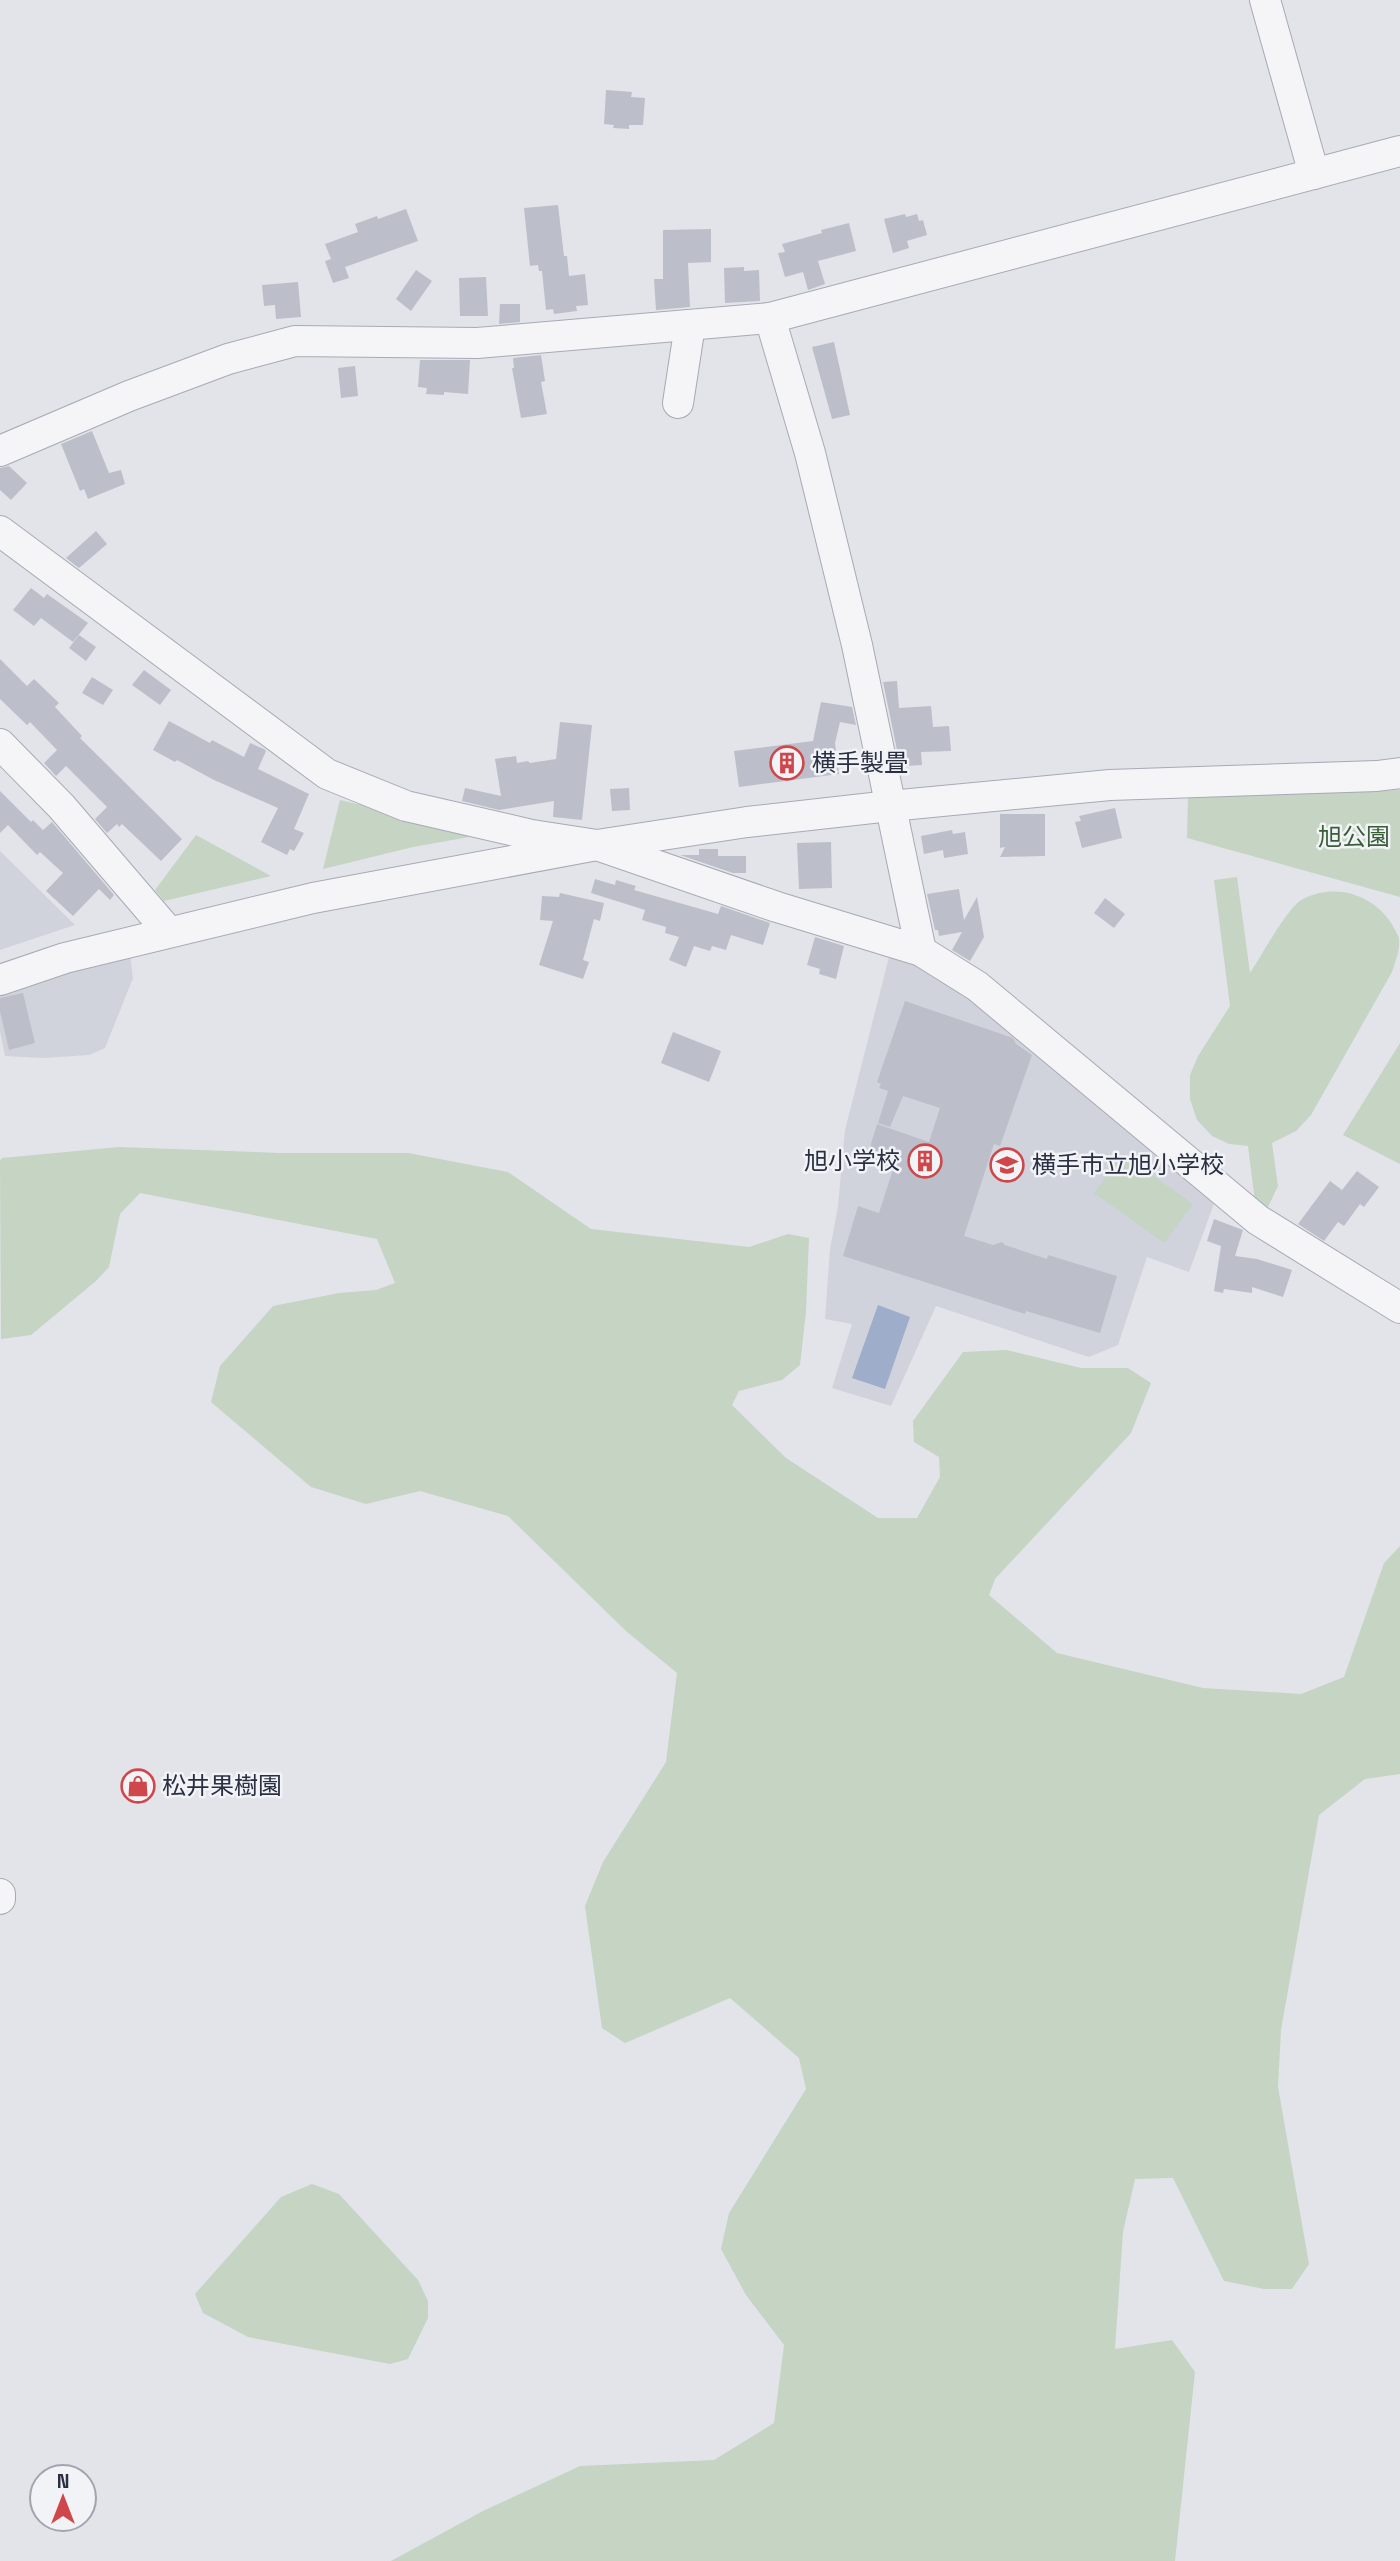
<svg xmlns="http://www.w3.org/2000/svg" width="1400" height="2561" font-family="'Space Grotesk','Noto Sans JP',sans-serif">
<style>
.built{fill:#d0d3dc}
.green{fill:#c5d4c3}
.water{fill:#9dadca}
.building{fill:#bcbfca}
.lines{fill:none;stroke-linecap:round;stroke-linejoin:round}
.minor-casing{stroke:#a7aab4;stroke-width:32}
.minor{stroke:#f5f5f8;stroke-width:30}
.labels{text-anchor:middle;stroke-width:5;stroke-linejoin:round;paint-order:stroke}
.poi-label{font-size:24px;fill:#2a2f42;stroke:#f1f3f7;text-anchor:start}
.park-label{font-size:24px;fill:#395e37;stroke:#f1f3f7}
</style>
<rect width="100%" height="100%" fill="#e2e4ea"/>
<g class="built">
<path d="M0 851 75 925 0 950Z"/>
<path d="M130 954 133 978 105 1048 89 1055 43 1058 5 1056 0 1031V992Z"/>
<path d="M889 957 937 973 1215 1201 1189 1272 1147 1257 1118 1345 1089 1357 936 1306 891 1406 832 1388 852 1324 825 1319 830 1249 838 1206 845 1130Z"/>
</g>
<g class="green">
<path d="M1400 790V897L1187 838 1188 798Z"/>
<path d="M340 800 486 834 413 847 323 869Z"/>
<path d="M196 835 271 876 164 901 155 890Z"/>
<path d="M1237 877 1250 973C1261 957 1288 906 1303 899 1336 882 1375 895 1393 926 1395 931 1399 935 1399 940 1400 951 1395 962 1392 972L1311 1115 1296 1131 1272 1143 1278 1186 1268 1207 1255 1202 1248 1146 1229 1144 1212 1136 1197 1120 1190 1099V1075L1198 1056 1230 1006 1214 880Z"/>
<path d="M1400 1043V1164L1343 1135Z"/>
<path d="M119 1147 280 1153H408L508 1172 591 1229 749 1247 788 1234 809 1238 806 1311 800 1365 782 1380 739 1391 732 1405 786 1458 878 1518H917L940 1477 939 1457 914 1442 913 1421 963 1352 1007 1350 1081 1368H1128L1151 1383 1131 1433 995 1579 989 1595 1057 1653 1203 1688 1301 1694 1344 1677 1384 1563 1400 1546V1774L1365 1779 1319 1815 1281 2030 1278 2087 1309 2264 1292 2289H1264L1224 2281 1173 2178 1135 2179 1123 2232 1115 2349 1172 2340 1195 2372 1175 2561H391L483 2511 580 2466 714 2460 774 2423 784 2345 746 2295 721 2249 729 2213 806 2089 799 2058 730 1998 625 2043 602 2028 585 1906 603 1862 666 1762 677 1673 626 1631 508 1516 420 1491 366 1504 311 1487 211 1402 220 1366 273 1306 339 1293 376 1290 395 1283 377 1239 140 1193 120 1214 109 1267 96 1281 31 1335 1 1339 0 1161 2 1158Z"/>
<path d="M1123 1154 1193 1204 1164 1243 1094 1193Z"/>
<path d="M312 2184 339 2194 418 2280 428 2301V2318L408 2359 390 2364 248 2337 203 2313 195 2294 281 2197Z"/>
</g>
<path class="water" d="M878 1305 910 1317 885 1389 852 1378Z"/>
<g class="building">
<path d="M606 90 632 92 631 97 645 98 643 125H629V129L613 128 614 125 604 124Z"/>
<path d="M558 205 564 256H567L569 276 585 274 588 305 576 306 577 311 554 314 553 309 546 310 542 271H539L538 265 530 266 524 208Z"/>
<path d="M406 209 418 241 345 267 349 278 333 283 325 261 331 259 325 244 358 232 355 224 377 216 378 219Z"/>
<path d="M905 214 906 217 917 214 919 221 923 220 927 235 907 241 909 248 893 253 884 219Z"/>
<path d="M849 223 856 251 818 261 825 284 808 290 803 272 785 277 778 253 785 252 782 244 822 233 821 230Z"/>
<path d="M711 229V262L688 263 690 307 656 310 654 279H663V230Z"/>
<path d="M744 267V271L759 270 760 301 725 303 724 268Z"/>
<path d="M416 270 432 281 411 311 396 299Z"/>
<path d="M486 277 488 316H460L459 278Z"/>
<path d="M298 282 301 317 276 319 275 305 264 306 262 285Z"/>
<path d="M500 304H520V322L499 324Z"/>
<path d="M834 342 850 415 832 419 812 347Z"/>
<path d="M541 355 545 381 541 382 547 414 521 418 512 368H514L513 358Z"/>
<path d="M420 360H470L468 394 444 392V395L426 394 427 388 418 387Z"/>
<path d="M355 366 358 396 341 398 338 368Z"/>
<path d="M92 431 109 473 121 470 125 484 88 499 84 489 80 491 61 444Z"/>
<path d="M9 466 27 483 11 500 0 490V468Z"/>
<path d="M96 531 107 544 79 568 66 558Z"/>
<path d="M31 588 44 598 47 594 88 623 73 642 41 618 34 626 13 610Z"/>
<path d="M79 635 96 647 86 661 69 648Z"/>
<path d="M0 659 27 686 34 679 59 703 55 707 82 736 80 738 182 839 161 861 122 824 119 827 117 824 107 833 95 819 107 807 66 766 56 776 44 763 57 750 30 722 27 725 0 699Z"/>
<path d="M144 670 171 690 160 705 132 685Z"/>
<path d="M92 677 113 690 103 705 82 693Z"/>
<path d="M897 681 899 708 931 706 933 727 949 726 951 751 921 752 922 765 906 766 905 754 898 755 883 682Z"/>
<path d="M821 702 852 707 856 725 840 722 835 743 839 774 739 787 734 751 813 741Z"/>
<path d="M169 721 210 743 212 740 244 757 250 743 264 749 266 751 258 769 309 794 294 829 304 833 294 851 290 849 287 855 261 842 278 808 214 780 177 760 175 762 153 750Z"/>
<path d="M560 722 592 725 582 820 553 817 554 801 499 810 462 801 465 788 501 796 495 759 516 756 517 763 528 761 530 763 556 759Z"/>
<path d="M629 788 630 810 612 811 610 789Z"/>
<path d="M0 791 31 822 33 820 43 830 52 822 114 895 110 900 99 889 73 916 46 891 63 873 40 852 37 855 8 825 0 833Z"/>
<path d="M1115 808 1122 838 1082 848 1075 822 1081 821 1079 816Z"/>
<path d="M1000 814H1045V856L1000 857 1005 847 1000 848Z"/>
<path d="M952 830 953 834 965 832 968 854 944 858 943 850 924 854 921 836Z"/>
<path d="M831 842 832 888 799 889 797 843Z"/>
<path d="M699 849H718V856H746V873H733L680 855H699Z"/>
<path d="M595 879 615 885 616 880 636 886 634 890 718 914 721 906 770 923 763 945 731 935 726 950 712 946 710 951 694 946 686 967 669 960 679 937 665 933 666 927 642 920 645 910 591 893Z"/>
<path d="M959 889 964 920 977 897 984 937 970 961 952 950 962 932 939 936 938 930H935L927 894Z"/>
<path d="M560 893 604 903 600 921 594 919 583 960 589 962 583 979 539 965 553 921 540 920 542 896 559 897Z"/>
<path d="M1105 898 1125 914 1114 928 1094 913Z"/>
<path d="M815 937 844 946 836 979 819 974 820 969 807 965Z"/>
<path d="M23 993 35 1043 9 1050 0 1011V998Z"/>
<path d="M905 1001 1013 1038 1016 1044 1032 1055 1000 1146 994 1144 964 1236 993 1245 1002 1242 1005 1245 1047 1259 1048 1255 1117 1276 1100 1333 1026 1311 1025 1314 843 1256 858 1206 879 1213 894 1166 867 1157 877 1124 929 1142 940 1108 903 1096 890 1127 878 1123 888 1091 879 1088 881 1084 877 1082Z"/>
<path d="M673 1032 721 1051 709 1082 661 1063Z"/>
<path d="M1357 1171 1379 1187 1364 1207 1360 1204 1344 1226 1338 1222 1324 1241 1298 1224 1330 1181 1342 1190Z"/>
<path d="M1214 1219 1243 1230 1235 1256 1257 1259 1292 1270 1283 1297 1252 1287V1293L1224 1289 1223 1293 1214 1291 1221 1246 1207 1241Z"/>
</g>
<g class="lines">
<defs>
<g id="minor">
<path d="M1265 0 1314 174"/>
<path d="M770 318 810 453 857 645 921 951"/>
<path d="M678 403 690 325"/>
<path d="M0 451 129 396 228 359 295 341 477 343 770 318 1400 151"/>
<path d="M0 531 327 774 406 806 532 835 597 845 777 907 921 951 977 986 1258 1220 1400 1308"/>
<path d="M0 744 61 806 168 931"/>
<path d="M0 980 65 958 313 898 597 845 747 822 890 806 1110 785 1377 776 1400 773"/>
<path d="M0 1894V1899"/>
</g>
</defs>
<use href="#minor" class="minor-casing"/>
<use href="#minor" class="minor"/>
</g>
<defs>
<symbol id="building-ring" viewBox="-11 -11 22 22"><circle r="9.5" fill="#f1f3f7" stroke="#cf474a" stroke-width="1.5"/><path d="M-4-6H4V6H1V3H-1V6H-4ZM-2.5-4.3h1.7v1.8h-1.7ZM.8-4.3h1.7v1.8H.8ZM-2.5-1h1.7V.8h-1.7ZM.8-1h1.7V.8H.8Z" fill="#cf474a"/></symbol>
<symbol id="school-ring" viewBox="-11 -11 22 22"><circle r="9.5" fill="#f1f3f7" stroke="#cf474a" stroke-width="1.5"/><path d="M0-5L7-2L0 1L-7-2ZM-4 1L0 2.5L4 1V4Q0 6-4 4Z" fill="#cf474a"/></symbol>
<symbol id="shop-ring" viewBox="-11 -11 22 22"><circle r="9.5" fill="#f1f3f7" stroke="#cf474a" stroke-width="1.5"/><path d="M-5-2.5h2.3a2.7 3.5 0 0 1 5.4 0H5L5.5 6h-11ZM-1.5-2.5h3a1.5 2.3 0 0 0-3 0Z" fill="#cf474a"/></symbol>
</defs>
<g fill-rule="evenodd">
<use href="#building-ring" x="768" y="744" width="38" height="38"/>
<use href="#building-ring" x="906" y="1142" width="38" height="38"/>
<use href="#school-ring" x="988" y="1146" width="38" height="38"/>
<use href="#shop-ring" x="119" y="1767" width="38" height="38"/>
</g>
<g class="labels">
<g class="poi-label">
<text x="812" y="771">横手製畳</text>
<text x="900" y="1169" text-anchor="end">旭小学校</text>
<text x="1032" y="1173">横手市立旭小学校</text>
<text x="162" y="1794">松井果樹園</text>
</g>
<g class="park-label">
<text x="1354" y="845">旭公園</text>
</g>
</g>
<g transform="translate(63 2498)"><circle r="33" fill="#f1f3f7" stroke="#a1a5af" stroke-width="2"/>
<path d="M0-5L12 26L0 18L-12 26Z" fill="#cf474a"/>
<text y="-10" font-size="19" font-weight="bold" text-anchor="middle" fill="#2a2f42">N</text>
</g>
</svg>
